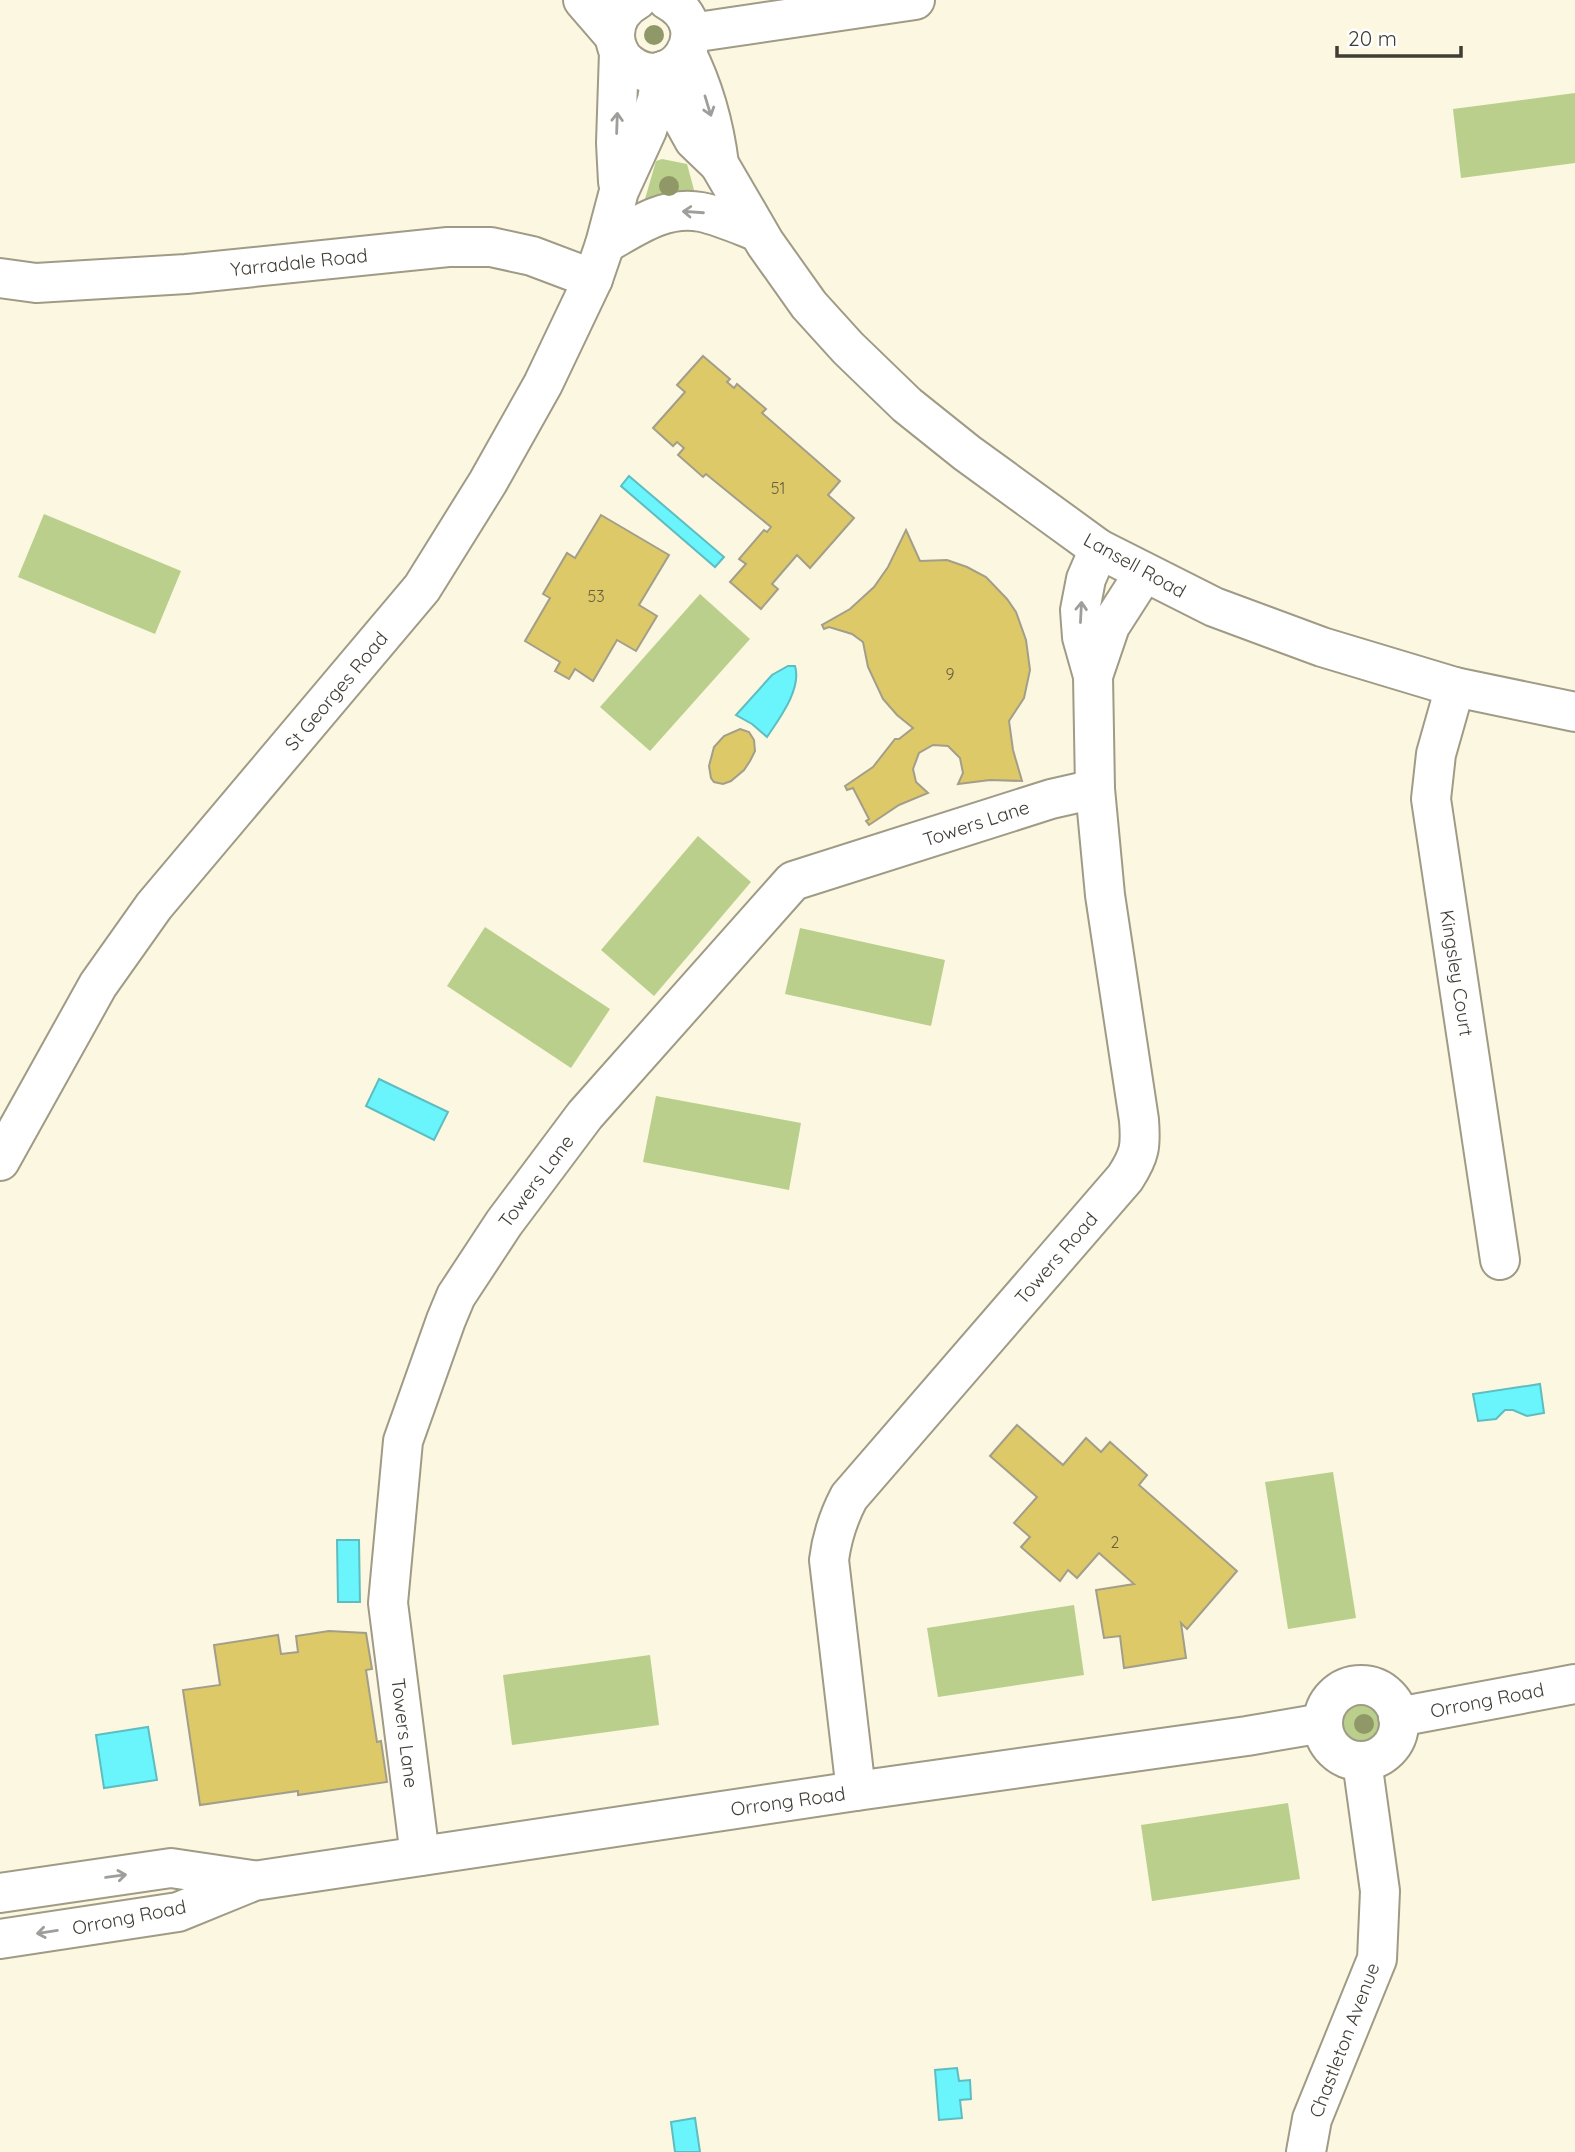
<svg xmlns="http://www.w3.org/2000/svg" width="1575" height="2152" font-family="Quicksand,sans-serif">
<style>
.green{fill:#b9cf8b}
.water{fill:#6af4fc;stroke:#5dbdc0;stroke-width:2}
.building{fill:#dec968;stroke:#a39e89;stroke-width:2}
.lines{fill:none;stroke-linecap:round;stroke-linejoin:round}
.minor-casing{stroke:#9f9b86;stroke-width:42}
.minor{stroke:#fff;stroke-width:38}
.tree{fill:#919868}
.oneway{stroke:#9f9e9a}
.labels{text-anchor:middle;stroke-width:6;stroke-linejoin:round;paint-order:stroke}
.number-label{font-size:16px;fill:#676041}
.street-label{font-size:19px;fill:#3f3d34;stroke:#fff}
</style>
<rect width="100%" height="100%" fill="#fbf7e0"/>
<g class="green">
<path d="M1575 93V163L1461 178 1453 109Z"/>
<path d="M662 159 687 164 697 201 643 206 656 161Z"/>
<path d="M44 514 181 571 155 634 18 577Z"/>
<path d="M700 594 750 639 650 751 600 707Z"/>
<path d="M698 836 751 882 654 996 601 950Z"/>
<path d="M485 927 610 1009 571 1068 447 986Z"/>
<path d="M800 928 945 960 931 1026 785 994Z"/>
<path d="M656 1096 801 1123 789 1190 643 1162Z"/>
<path d="M1333 1472 1356 1618 1288 1629 1265 1482Z"/>
<path d="M1074 1605 1084 1675 938 1697 927 1628Z"/>
<path d="M650 1655 659 1725 512 1745 503 1675Z"/>
<circle cx="1359" cy="1722" r="22"/>
<path d="M1288 1803 1300 1879 1152 1901 1141 1825Z"/>
</g>
<g class="water">
<path d="M629 476 724 557 715 567 621 486Z"/>
<path d="M788 666H795C802 689 779 719 767 737L752 724 736 715 772 675Z"/>
<path d="M379 1079 448 1112 434 1140 366 1106Z"/>
<path d="M1540 1384 1544 1413 1527 1416 1513 1410H1505L1496 1419 1478 1421 1473 1394Z"/>
<path d="M337 1540H359L360 1602H338Z"/>
<path d="M148 1727 157 1780 104 1788 96 1735Z"/>
<path d="M957 2068 959 2081 970 2080 971 2099 960 2100 962 2118 939 2120 935 2070Z"/>
<path d="M695 2118 700 2152H675L671 2122Z"/>
</g>
<g class="building">
<path d="M703 356 730 379 727 382 734 388 737 384 766 409 762 413 840 481 828 495 854 518 810 568 797 555 772 584 778 589 761 609 730 582 746 564 739 559 764 530 767 532 771 527 706 474 703 477 678 455 684 448 677 442 673 446 653 428 685 392 677 385Z"/>
<path d="M601 515 669 555 639 605 657 616 636 651 617 640 593 681 575 669 569 679 555 671 560 662 525 641 550 598 543 594 567 553 575 558Z"/>
<path d="M906 530 920 561 947 560 967 567 986 577 1007 599 1016 612 1026 640 1030 670 1024 698 1009 721 1013 750 1022 781 990 780 958 784 963 773 960 758 948 746 933 745 919 753 913 769 916 782 928 793 899 805 869 825 866 821 869 819 853 788 847 790 845 786 873 767 895 739H899L913 728 897 715 883 699 868 667 863 642 852 634 829 627 824 629 822 625 850 609 874 587 888 567Z"/>
<path d="M740 729 749 732 754 740 755 751 750 761 744 770 731 781 723 784 714 782 711 778 709 766 714 747 724 736Z"/>
<path d="M1017 1425 1063 1465 1086 1438 1101 1452 1110 1442 1147 1475 1139 1485 1237 1571 1187 1629 1181 1623 1186 1658 1124 1668 1120 1636 1104 1638 1096 1590 1134 1584 1099 1553 1077 1578 1068 1570 1060 1581 1021 1547 1030 1537 1014 1523 1037 1497 990 1456Z"/>
<path d="M329 1631 366 1633 372 1669 366 1670 377 1742 381 1741 387 1782 298 1795V1791L200 1805 183 1690 220 1685 214 1645 278 1635 281 1654 298 1652 296 1636Z"/>
</g>
<g class="lines">
<defs>
<g id="minor">
<path d="M583 0 615 37"/>
<path d="M637 0C624 7 615 19 615 35 615 45 620 57 628 63 670 98 721 29 667 0"/>
<path d="M691 33 915 0"/>
<path d="M686 52C704 88 714 124 719 164"/>
<path d="M665 70 674 104 694 140 719 164 765 243 809 305 848 348 907 405 967 453 1099 549 1214 607 1322 647 1455 687 1575 712"/>
<path d="M618 182 616 143 619 52"/>
<path d="M605 244C635 227 665 205 701 212 720 216 740 225 758 232"/>
<path d="M0 278 36 283 186 274 448 247H491L532 256 593 279"/>
<path d="M1093 676 1110 626 1144 573"/>
<path d="M1455 687 1436 754 1431 799 1500 1260"/>
<path d="M0 1161 98 985 154 906 422 588 488 482 543 384 593 279 605 244 619 191 647 130 657 100 662 71"/>
<circle cx="1361" cy="1723" r="38"/>
<path d="M1398 1717 1575 1684"/>
<path d="M856 1791 829 1560C832 1536 838 1518 849 1497L1125 1178C1140 1155 1141 1146 1139 1120L1105 895 1095 789 1093 676 1082 637 1080 610 1086 579 1099 549"/>
<path d="M420 1856 388 1603 403 1441 446 1320 456 1296 504 1223 585 1115 793 881 1051 799 1095 789"/>
<path d="M0 1893 171 1868 252 1880"/>
<path d="M0 1939 178 1912 254 1881 856 1791 1247 1736 1323 1723"/>
<path d="M1306 2152 1312 2119 1377 1959 1380 1891 1362 1761"/>
</g>
</defs>
<use href="#minor" class="minor-casing"/>
<use href="#minor" class="minor"/>
</g>
<g class="tree">
<circle cx="654" cy="35" r="10"/>
<circle cx="669" cy="186" r="10"/>
<circle cx="1364" cy="1724" r="10"/>
</g>
<defs><path id="oneway-shaft" d="M-6 0H5M1.5-3L5.5 0L1.5 3" fill="none" stroke-width="1.6" stroke-linecap="round" stroke-linejoin="round" transform="scale(1.75)"/></defs>
<g class="oneway">
<use href="#oneway-shaft" transform="translate(708 106) rotate(73)"/>
<use href="#oneway-shaft" transform="translate(617 123) rotate(-88)"/>
<use href="#oneway-shaft" transform="translate(693 212) rotate(-176)"/>
<use href="#oneway-shaft" transform="translate(1081 612) rotate(-87)"/>
<use href="#oneway-shaft" transform="translate(116 1876) rotate(-8)"/>
<use href="#oneway-shaft" transform="translate(47 1932) rotate(171)"/>
</g>
<g class="labels">
<g class="number-label">
<text x="778" y="494">51</text>
<text x="596" y="602">53</text>
<text x="950" y="680">9</text>
<text x="1115" y="1548">2</text>
</g>
<g class="street-label">
<text transform="translate(299 262) rotate(-6)" y="7">Yarradale Road</text>
<text transform="translate(1135 565) rotate(29)" y="7">Lansell Road</text>
<text transform="translate(336 691) rotate(-50)" y="7">St Georges Road</text>
<text transform="translate(976 823) rotate(-18)" y="7">Towers Lane</text>
<text transform="translate(1457 973) rotate(81)" y="7">Kingsley Court</text>
<text transform="translate(536 1181) rotate(-53)" y="7">Towers Lane</text>
<text transform="translate(1056 1258) rotate(-49)" y="7">Towers Road</text>
<text transform="translate(1487 1700) rotate(-11)" y="7">Orrong Road</text>
<text transform="translate(405 1733) rotate(83)" y="7">Towers Lane</text>
<text transform="translate(788 1801) rotate(-8)" y="7">Orrong Road</text>
<text transform="translate(129 1917) rotate(-11)" y="7">Orrong Road</text>
<text transform="translate(1344 2040) rotate(-69)" y="7">Chastleton Avenue</text>
</g>
</g>
<path d="M1337 46v10h124v-10" fill="none" stroke="#3f3d34" stroke-width="3.5"/>
<text x="1348" y="46" font-size="21" fill="#3f3d34" stroke="#ffffff" stroke-width="5" paint-order="stroke">20 m</text>
</svg>
